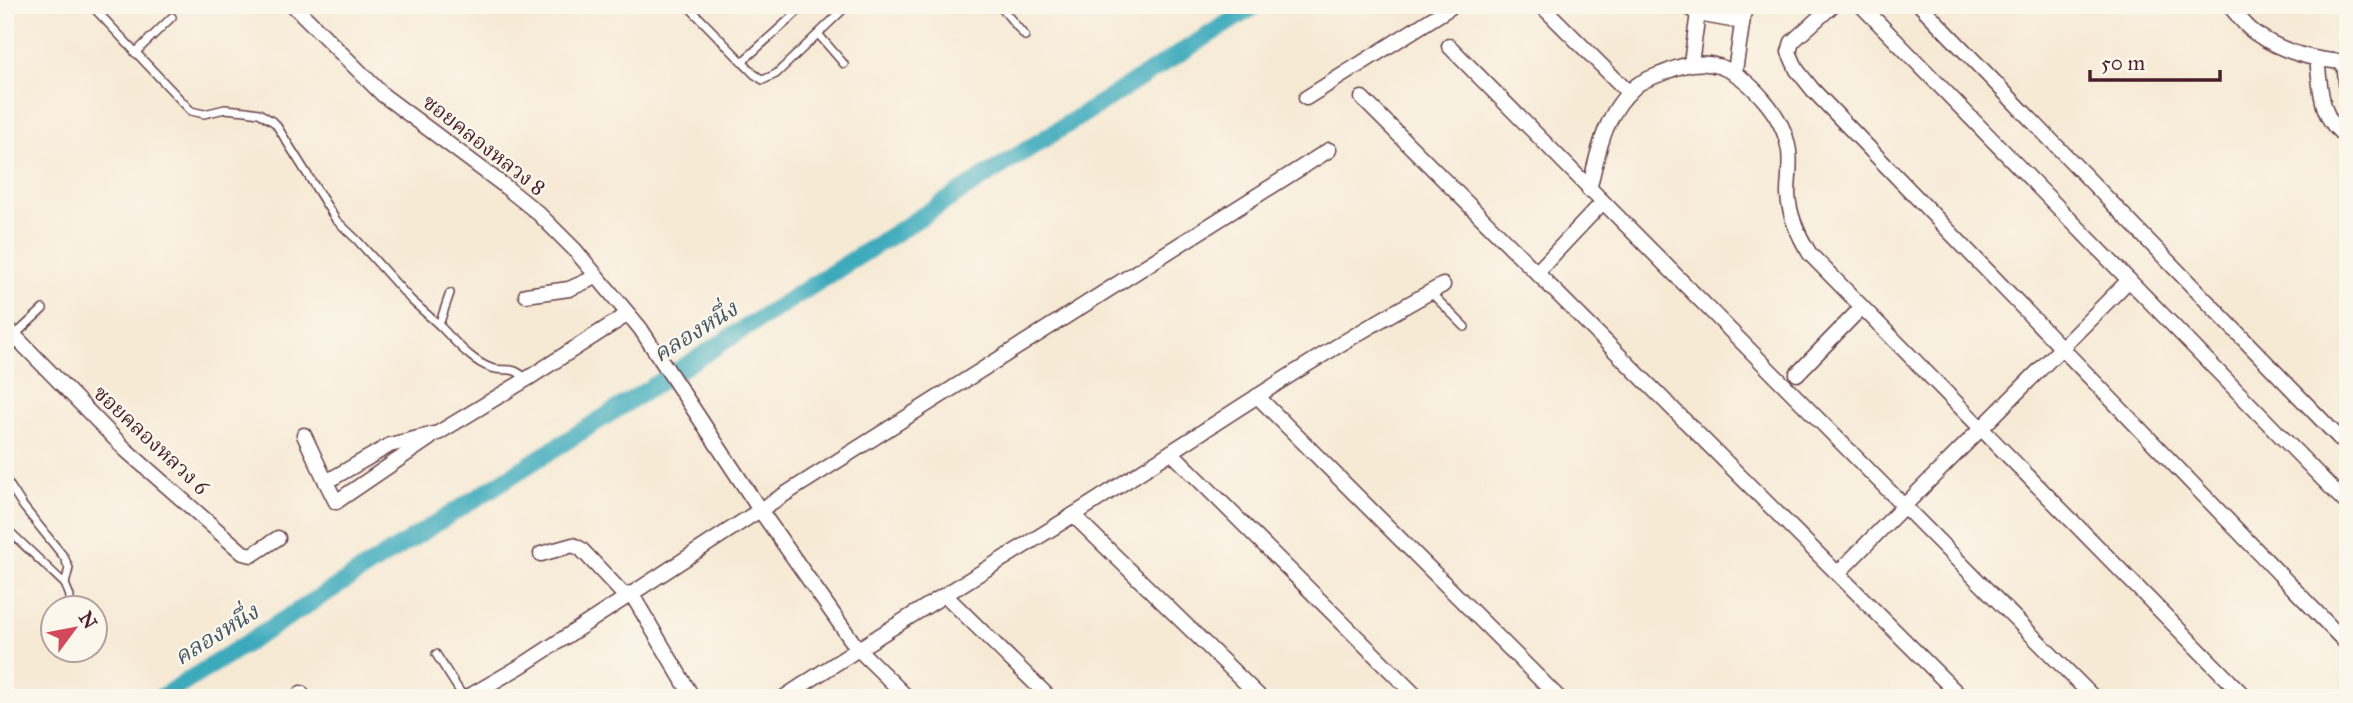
<svg xmlns="http://www.w3.org/2000/svg" width="2353" height="703" font-family="'IM FELL Great Primer','Noto Serif Thai',serif">
<style>
.lines{fill:none;stroke-linecap:round;stroke-linejoin:round}
.canal{stroke:#3daabc;stroke-width:18}
.lane-casing{stroke:#643d44;stroke-width:10}
.street-casing{stroke:#643d44;stroke-width:17}
.lane{stroke:#fff;stroke-width:7}
.street{stroke:#fff;stroke-width:14}
.labels{text-anchor:middle;stroke-width:5;stroke-linejoin:round;paint-order:stroke}
.street-label{font-size:21px;fill:#4a1f2b;stroke:#fbf7ec}
.water-label{font-size:23px;font-style:italic;fill:#455765;stroke:#fbf7ec}
</style>
<rect width="100%" height="100%" fill="#fbf7ec"/>
<filter id="ink" filterUnits="userSpaceOnUse"><feTurbulence type="fractalNoise" baseFrequency=".0143" numOctaves="2"/><feDisplacementMap in="SourceGraphic" scale="14" xChannelSelector="R" yChannelSelector="G"/><feConvolveMatrix kernelMatrix="1 2 1 2 8 2 1 2 1" color-interpolation-filters="sRGB"/></filter>
<filter id="wash" filterUnits="userSpaceOnUse"><feTurbulence type="fractalNoise" baseFrequency=".00686" numOctaves="4" result="noise"/><feDisplacementMap in="SourceGraphic" scale="28" xChannelSelector="R" yChannelSelector="G"/><feGaussianBlur stdDeviation="1.57" result="paint"/><feColorMatrix in="noise" values="0 0 0 0 0 0 0 0 0 0 0 0 0 0 0 0 0 1.4 0 .05"/><feComposite in="paint" operator="in"/></filter>
<g filter="url(#wash)">
<rect width="100%" height="100%" fill="#f6ead5"/>
<g class="lines">
<path class="canal" d="M160 698 1256 5"/>
</g>
</g>
<g filter="url(#ink)">
<g class="lines">
<defs>
<g id="lane">
<path d="M91 5 191 111 204 114 225 109 246 111 259 113 275 123 336 220 357 240 411 300 439 325"/>
<path d="M687 5 754 74 763 80 776 74 848 5"/>
<path d="M999 5 1025 36"/>
<path d="M819 35 844 64"/>
<path d="M135 53 172 17"/>
<path d="M742 62 805 5"/>
<path d="M450 293 439 325C454 340 471 361 491 368 509 373 509 364 527 379"/>
<path d="M1431 293 1465 327"/>
<path d="M15 335 43 309"/>
<path d="M5 478 23 506 64 557 69 568 65 584"/>
<path d="M5 527 65 584 70 596 69 608"/>
<path d="M436 654 464 698"/>
</g>
<g id="street">
<path d="M293 5 383 95 502 184 538 213 575 250 640 328 760 510 857 648 908 698"/>
<path d="M1541 5 1629 93"/>
<path d="M1685 5 1698 14 1742 22"/>
<path d="M1833 5 1792 42 1789 52 1797 70 1813 90 2348 645"/>
<path d="M1861 5 2348 505"/>
<path d="M1920 5 2348 447"/>
<path d="M2229 5C2237 14 2245 26 2255 33 2282 52 2316 61 2348 62"/>
<path d="M1449 46 1904 506 2129 280"/>
<path d="M2317 59C2321 89 2319 120 2348 138"/>
<path d="M2344 62 2348 102"/>
<path d="M1691 63 1699 6"/>
<path d="M1735 71 1745 5"/>
<path d="M1306 98 1454 5"/>
<path d="M1362 98 1962 698"/>
<path d="M1589 190C1598 152 1605 111 1637 85 1645 79 1656 76 1666 72 1707 53 1736 67 1764 100 1777 115 1786 131 1789 151 1791 165 1788 180 1788 194 1789 216 1798 235 1810 254L2246 698"/>
<path d="M1537 272 1602 203"/>
<path d="M526 295 569 289 596 277"/>
<path d="M5 326 127 451 243 553 252 555 278 538"/>
<path d="M1797 374 1862 307"/>
<path d="M1257 396 1559 698"/>
<path d="M304 435 326 482 390 445 438 433 527 379 628 314"/>
<path d="M1171 452 1418 698"/>
<path d="M326 482 336 502 430 438"/>
<path d="M1073 515 1261 698"/>
<path d="M541 554 573 545 581 549 626 597"/>
<path d="M1838 573 1904 506 2094 698"/>
<path d="M631 593 693 698"/>
<path d="M945 595 1050 698"/>
<path d="M301 693 304 698"/>
<path d="M466 698 521 666 760 510 1329 150"/>
<path d="M783 698C886 629 992 567 1097 500 1211 427 1323 350 1443 285"/>
</g>
</defs>
<use href="#lane" class="lane-casing"/>
<use href="#street" class="street-casing"/>
<use href="#lane" class="lane"/>
<use href="#street" class="street"/>
</g>
</g>
<g class="labels">
<g class="street-label">
<text transform="translate(484 145) rotate(38)" y="7">ซอยคลองหลวง 8</text>
<text transform="translate(151 440) rotate(43)" y="7">ซอยคลองหลวง 6</text>
</g>
<g class="water-label">
<text transform="translate(695 331) rotate(-32)" y="8">คลองหนึ่ง</text>
<text transform="translate(216 634) rotate(-32)" y="8">คลองหนึ่ง</text>
</g>
</g>
<rect width="2353" height="703" fill="none" stroke="#fbf7ec" stroke-width="28"/>
<g transform="translate(74 629) rotate(58)"><circle r="33" fill="#fbf7ec" stroke="#b4a19f" stroke-width="2"/>
<path d="M0-5L12 26L0 18L-12 26Z" fill="#d1495b"/>
<text y="-10" font-size="19" font-weight="bold" text-anchor="middle" fill="#4a1f2b">N</text>
</g>
<path d="M2090 70v10h130v-10" fill="none" stroke="#4a1f2b" stroke-width="3.5"/>
<text x="2101" y="70" font-size="21" fill="#4a1f2b" stroke="#fbf7ec" stroke-width="5" paint-order="stroke">50 m</text>
</svg>
